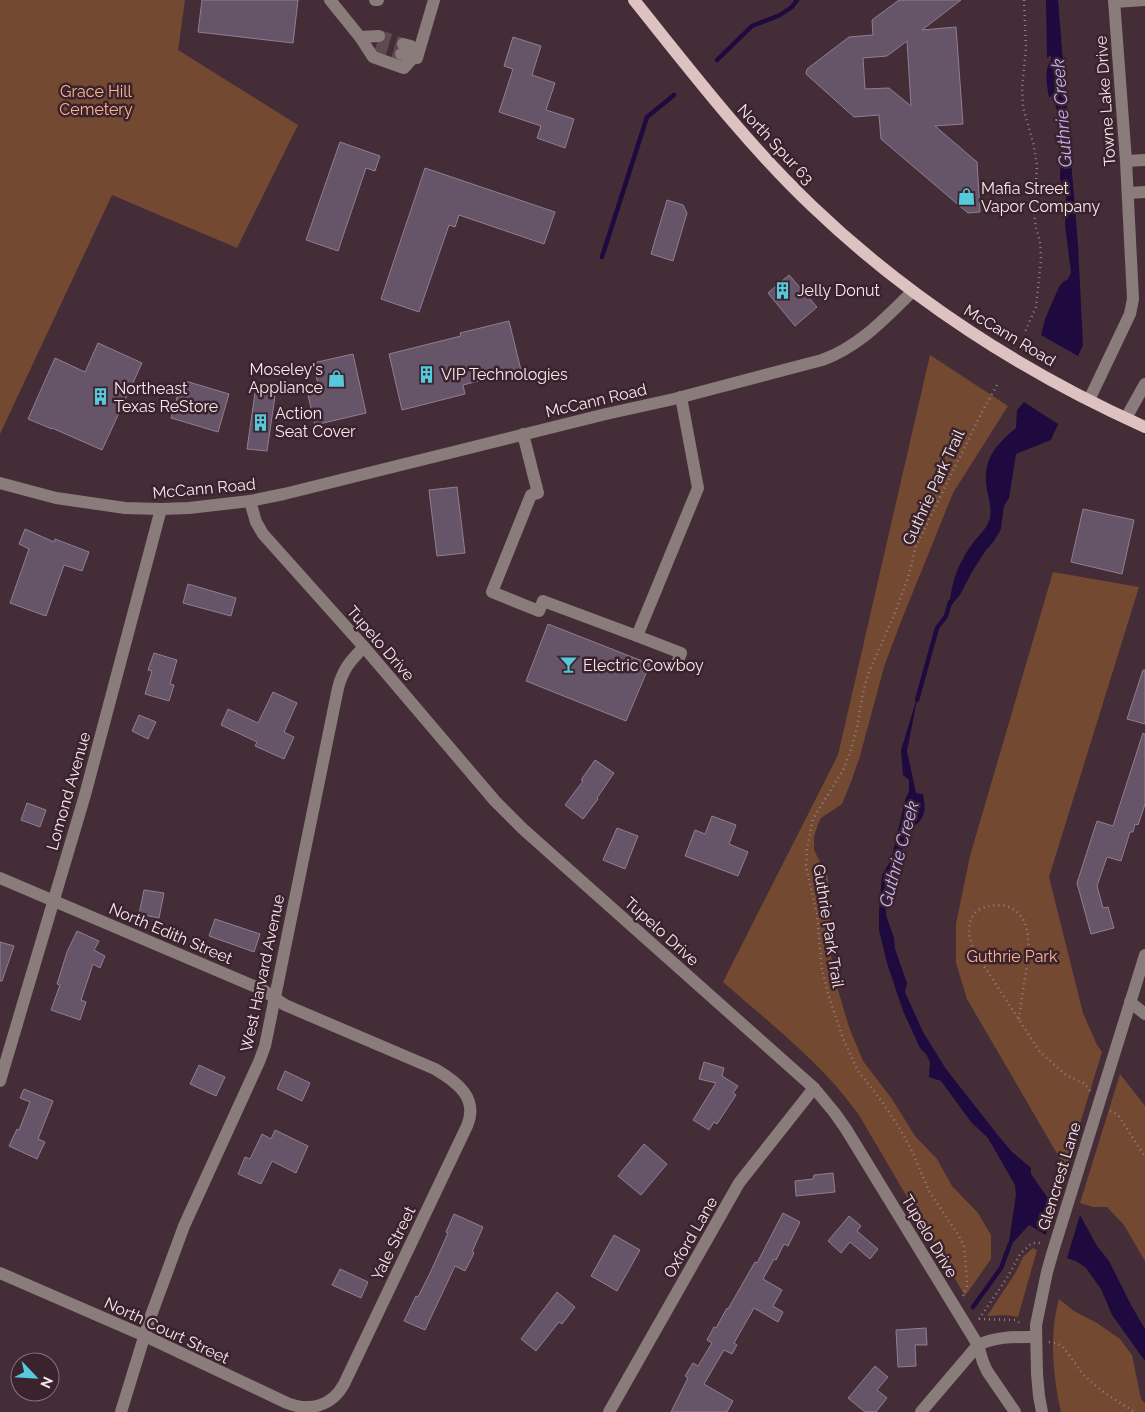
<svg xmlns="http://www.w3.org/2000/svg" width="1145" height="1412" font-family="Raleway,sans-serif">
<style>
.green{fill:#744932}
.water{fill:#1e0a3e}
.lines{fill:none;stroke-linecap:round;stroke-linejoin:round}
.stream{stroke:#1e0a3e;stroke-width:4.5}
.building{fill:#665468;stroke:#917e93;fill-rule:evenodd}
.minor-tunnel{stroke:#5f4952;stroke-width:12;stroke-dasharray:12 6;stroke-linecap:butt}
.path{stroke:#937f88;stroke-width:2.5;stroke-dasharray:1 4;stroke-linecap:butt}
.minor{stroke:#8a7c7b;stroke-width:12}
.major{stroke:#dec2c1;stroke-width:12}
.labels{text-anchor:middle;stroke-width:5;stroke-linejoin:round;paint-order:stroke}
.park-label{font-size:16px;fill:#fcb58f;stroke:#3a232d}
.street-label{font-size:16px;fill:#f8e8ee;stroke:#3a232d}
.poi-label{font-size:16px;fill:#f8e8ee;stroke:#3a232d;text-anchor:start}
.water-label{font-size:18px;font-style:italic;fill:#c4b4fa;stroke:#3a232d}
</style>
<rect width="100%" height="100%" fill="#442d37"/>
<g class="green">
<path d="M0 0H185L178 50 298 125 237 248 112 195 0 434Z"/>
<path d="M930 355 1008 406 953 493 900 624 884 667 860 756 851 782 842 804 821 818 818 824 814 837V850L828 878 831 956 838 990 849 1027 863 1061 892 1099 915 1136 937 1159 952 1186 978 1213 991 1235V1259L965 1296 859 1115C822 1063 771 1024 723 982L838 755Z"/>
<path d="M1053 572 1139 587 1049 877 1083 1013 1097 1045 1102 1052 1066 1169 967 999 956 963V924L970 856Z"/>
<path d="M1120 1074 1145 1106V1261L1124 1225 1107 1207H1093L1080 1203Z"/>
<path d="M1033 1248 1037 1250 1018 1317 1005 1315 987 1316 1016 1272 1023 1257Z"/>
<path d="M1059 1299 1074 1311 1097 1323 1120 1339 1132 1355 1141 1399 1145 1403V1412H1061C1053 1376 1049 1334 1059 1299Z"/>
</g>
<g class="water">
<path d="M1046 0H1058L1078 246 1083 345 1078 356 1041 335 1045 319 1059 287 1063 282 1068 279 1071 273 1065 225 1066 196 1060 179 1061 147 1060 122 1053 96 1049 97C1047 86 1044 72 1050 61H1051V55L1047 58Z"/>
<path d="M1024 402 1058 424 1051 440 1016 454 1009 498 1004 506 1001 529 994 541 986 550 972 572 960 595 949 608C952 581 957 565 973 543 978 536 986 529 989 521 992 514 990 502 988 495 981 463 992 448 1016 428L1017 410Z"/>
<path d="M918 695 907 751 916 793 923 794C925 808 927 815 916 825L909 821 892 888 886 896V915L894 938 895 949 907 983 905 992 923 1032 946 1069 997 1134 1011 1151 1031 1168V1174L1047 1197 1056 1202 1046 1235 1029 1225 1008 1248 1016 1195 1015 1185 988 1138 971 1122 941 1081 929 1077 930 1062 926 1054 920 1048 903 1011 887 963 879 930V912L882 875 891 860 906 797 909 792V780L903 775 901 750Z"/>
<path d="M1080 1215 1097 1246 1109 1261 1131 1305 1145 1329V1361L1112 1315 1101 1289 1086 1268 1076 1261 1067 1258Z"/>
</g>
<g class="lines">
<g class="stream">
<path d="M717 60 752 26 780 15 792 7 797 0"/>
<path d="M602 257 647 117 674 95"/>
<path d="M917 700 937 628 946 616 950 602"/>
<path d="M973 1307 1001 1268 1010 1244"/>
</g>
</g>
<g class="building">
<path d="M202 0H298L293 43 198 32Z"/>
<path d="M899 0H961L922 30 956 27 963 124 935 126 977 162 980 212 968 213 881 139 879 115 854 117 806 74 807 69 849 37 873 35 872 20ZM907 41 911 106 889 88 865 89 863 58 887 56Z"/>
<path d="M513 37 541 46 532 75 555 83 546 110 574 119 565 148 537 138 541 126 499 112 513 69 504 66Z"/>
<path d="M340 142 380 156 375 171 366 168 338 251 306 240Z"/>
<path d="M425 168 555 212 544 244 459 215 455 227 449 225 419 312 381 299Z"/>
<path d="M667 200 683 205 687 213 673 261 651 254Z"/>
<path d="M789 275 817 307 795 326 768 293Z"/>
<path d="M509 321 521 370 463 385 465 394 402 410 389 354 461 336 460 333Z"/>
<path d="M98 343 142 363 102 450 52 428V429L28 419 55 358 85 372Z"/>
<path d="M353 354 366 413 315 425 308 395 320 392 313 363Z"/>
<path d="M182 380 229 394 218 432 171 418Z"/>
<path d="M255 393 275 396 267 451 247 449Z"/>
<path d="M457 487 465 553 437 556 429 490Z"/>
<path d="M1083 509 1134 520 1122 574 1071 562Z"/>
<path d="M25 529 54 542 55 539 89 552 82 571 64 565 46 616 10 603 29 549 19 544Z"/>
<path d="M188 584 236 598 231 616 183 603Z"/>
<path d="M548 624 650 664 626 721 526 681Z"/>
<path d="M154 653 177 660 170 684 174 685 169 701 145 694 152 671 148 670Z"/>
<path d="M1143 670H1145V724L1127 719Z"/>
<path d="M273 692 297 703 284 732 294 737 284 759 255 746 257 742 221 725 228 709 258 723Z"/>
<path d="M139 715 156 722 148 739 132 731Z"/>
<path d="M1143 733 1145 734V804L1138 825 1135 824 1133 832H1130L1121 861 1107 857 1097 886 1103 908 1108 907 1114 928 1091 934 1077 883 1097 821 1113 826Z"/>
<path d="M595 760 614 773 597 798 598 799 583 819 565 805 583 781 581 780Z"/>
<path d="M27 803 46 810 40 827 21 820Z"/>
<path d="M712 816 736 825 729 844 748 852 738 876 685 856 695 830 705 834Z"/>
<path d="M617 828 638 836 625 869 603 860Z"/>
<path d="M144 890 164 893 159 918 139 914Z"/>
<path d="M215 919 260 934 254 952 209 936Z"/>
<path d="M77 931 99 941 94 950 105 956 100 968 93 964 81 1000 86 1002 80 1020 51 1010 60 985 57 984 67 952Z"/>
<path d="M0 942 14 946 2 981H0Z"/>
<path d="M704 1062 724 1068 722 1076 738 1086 733 1093 736 1095 717 1124 714 1122 709 1130 693 1120 716 1083 699 1079Z"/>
<path d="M199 1065 225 1077 216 1096 190 1084Z"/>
<path d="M285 1071 310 1083 302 1101 277 1089Z"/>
<path d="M24 1089 53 1101 38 1139 45 1142 37 1159 9 1146 17 1129 19 1130 30 1102 20 1098Z"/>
<path d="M275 1130 308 1146 296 1173 272 1161 261 1184 238 1174 245 1157 250 1159 262 1134 271 1139Z"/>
<path d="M644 1144 667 1164 641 1195 618 1176Z"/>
<path d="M833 1173 835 1192 796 1196 795 1181 813 1179 814 1175Z"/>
<path d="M783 1213 800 1222 788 1246 784 1244 776 1260 774 1259 763 1279 782 1290 773 1306 783 1312 778 1322 754 1308 734 1343 737 1345 732 1354 724 1350 704 1384 733 1401 727 1412H671L688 1378 685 1376 693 1363 698 1366 712 1343 707 1340 714 1327 716 1328 727 1308 728 1309 755 1262 757 1263Z"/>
<path d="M454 1214 483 1227 472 1252 474 1253 465 1271 455 1266 425 1330 404 1321 416 1296 418 1297 431 1271 448 1233 446 1232Z"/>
<path d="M849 1216 861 1226 857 1231 878 1249 870 1259 850 1242 841 1253 828 1241Z"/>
<path d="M614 1235 640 1250 617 1291 591 1276Z"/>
<path d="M340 1269 368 1282 361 1298 332 1285Z"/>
<path d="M557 1292 575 1307 562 1324 559 1322 536 1351 521 1339Z"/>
<path d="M926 1328 927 1345H915L916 1366 898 1367 896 1330Z"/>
<path d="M875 1366 888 1377 877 1390 887 1398 876 1412H865L848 1398Z"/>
</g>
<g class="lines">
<g class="minor-tunnel">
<path d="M379 36 403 44"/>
<path d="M376 46 401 54"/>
</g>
<g class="path">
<path d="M1024 0 1026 48 1022 88 1023 107 1033 142 1037 165 1034 213 1036 228 1040 241 1041 259 1036 307 1025 332"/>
<path d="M1019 1019C1021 1003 1023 988 1026 973 1028 958 1030 945 1027 930 1023 912 1009 902 990 906 986 907 980 908 976 912 965 923 969 940 975 952L1040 1052 1066 1075 1085 1084 1090 1091"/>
<path d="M1110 1111 1118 1115 1145 1157"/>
<path d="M963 1296 967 1286 966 1267 964 1246 959 1236 929 1191 911 1149 900 1129 883 1103 858 1071 844 1041 829 997 822 970 817 915 806 866 807 848 813 819 843 770 850 753 857 727 863 693 868 674 894 615 908 578 916 546 982 412 997 385"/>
<path d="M979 1319 1016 1320 1021 1324"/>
<path d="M979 1319 1007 1278 1020 1254 1032 1243H1042"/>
<path d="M1049 1342 1058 1344 1062 1346C1070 1355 1076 1366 1084 1375 1098 1390 1117 1401 1135 1412"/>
</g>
<g class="minor">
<path d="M330 0 360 37 379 36"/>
<path d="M375 0H378"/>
<path d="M1115 2 1144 0"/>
<path d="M360 37 373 57 404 68 413 58H417L434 0"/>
<path d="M403 44 411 46 413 58"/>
<path d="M401 54 413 58"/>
<path d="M1126 161 1145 160"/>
<path d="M1128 193 1145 192"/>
<path d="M1089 400 1130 314 1133 299 1126 161 1114 0"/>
<path d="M1126 418 1145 384"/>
<path d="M523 434 538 493 531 495 492 592 539 611 543 601 637 636 698 488 681 397"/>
<path d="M0 483 56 498 125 508 161 509 189 508 250 501 284 494 606 414 674 399 822 360C859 347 885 318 912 292"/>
<path d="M250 501 256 522 263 534 364 647 495 801 523 829 814 1088 834 1112 846 1129 978 1345 983 1362 987 1371 1015 1412"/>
<path d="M637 636 681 653 677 663"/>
<path d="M0 878 263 990 285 1005 435 1069C457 1082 479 1098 467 1126L344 1384C332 1406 310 1412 287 1403L145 1336 0 1273"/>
<path d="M1130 1002 1145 1014"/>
<path d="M0 1081 85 795 161 509"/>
<path d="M121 1412 149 1321 184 1226 259 1062 265 1046 338 688C343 669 350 661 364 647"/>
<path d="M609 1412 739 1183 814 1088"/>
<path d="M921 1412 978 1345C997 1336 1016 1337 1036 1337"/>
<path d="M1042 1412 1039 1396 1037 1374 1036 1325 1047 1272 1053 1251 1145 955"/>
</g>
<path class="major" d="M634 0C691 71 746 143 812 206 908 298 1024 373 1145 427"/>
</g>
<defs>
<symbol id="shop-bare" viewBox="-9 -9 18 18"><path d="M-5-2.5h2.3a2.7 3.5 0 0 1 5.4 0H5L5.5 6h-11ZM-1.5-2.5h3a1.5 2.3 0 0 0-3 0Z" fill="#54cadc" stroke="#3a232d" stroke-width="2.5" paint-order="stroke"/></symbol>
<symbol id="building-bare" viewBox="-9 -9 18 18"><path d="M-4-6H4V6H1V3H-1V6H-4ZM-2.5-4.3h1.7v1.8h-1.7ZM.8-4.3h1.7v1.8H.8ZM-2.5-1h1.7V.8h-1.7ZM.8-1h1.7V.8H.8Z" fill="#54cadc" stroke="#3a232d" stroke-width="2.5" paint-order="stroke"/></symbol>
<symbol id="bar-bare" viewBox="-9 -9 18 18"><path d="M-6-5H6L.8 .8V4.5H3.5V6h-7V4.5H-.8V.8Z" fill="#54cadc" stroke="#3a232d" stroke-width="2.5" paint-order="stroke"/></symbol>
</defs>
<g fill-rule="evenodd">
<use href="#shop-bare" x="954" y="184" width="25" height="25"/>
<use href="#building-bare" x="770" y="278" width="25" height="25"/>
<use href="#building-bare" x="414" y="362" width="25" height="25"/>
<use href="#shop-bare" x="324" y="366" width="25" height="25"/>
<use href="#building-bare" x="88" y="384" width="25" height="25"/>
<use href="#building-bare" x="248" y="410" width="25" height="25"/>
<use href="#bar-bare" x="556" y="652" width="25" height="25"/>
</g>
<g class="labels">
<g class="park-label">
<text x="96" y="97">Grace Hill<tspan x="96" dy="18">Cemetery</tspan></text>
<text x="1012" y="962">Guthrie Park</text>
</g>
<g class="street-label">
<text transform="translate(1105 101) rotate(-94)" y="6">Towne Lake Drive</text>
<text transform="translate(776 144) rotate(47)" y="6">North Spur 63</text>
<text transform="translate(1010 335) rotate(31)" y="6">McCann Road</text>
<text transform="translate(596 400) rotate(-13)" y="6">McCann Road</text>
<text transform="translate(933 487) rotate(-65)" y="6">Guthrie Park Trail</text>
<text transform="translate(204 488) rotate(-5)" y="6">McCann Road</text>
<text transform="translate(381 643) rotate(49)" y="6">Tupelo Drive</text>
<text transform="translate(68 791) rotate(-74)" y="6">Lomond Avenue</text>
<text transform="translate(829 926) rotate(81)" y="6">Guthrie Park Trail</text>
<text transform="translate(662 931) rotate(42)" y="6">Tupelo Drive</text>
<text transform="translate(171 933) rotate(23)" y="6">North Edith Street</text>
<text transform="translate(262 973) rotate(-78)" y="6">West Harvard Avenue</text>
<text transform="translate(1059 1176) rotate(-73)" y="6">Glencrest Lane</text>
<text transform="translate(930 1236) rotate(59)" y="6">Tupelo Drive</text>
<text transform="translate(690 1237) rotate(-60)" y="6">Oxford Lane</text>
<text transform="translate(393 1243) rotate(-64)" y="6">Yale Street</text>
<text transform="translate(167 1330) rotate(25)" y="6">North Court Street</text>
</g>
<g class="poi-label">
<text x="981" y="194">Mafia Street<tspan x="981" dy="18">Vapor Company</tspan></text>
<text x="797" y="296">Jelly Donut</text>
<text x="323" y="375" text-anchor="end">Moseley's<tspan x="323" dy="18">Appliance</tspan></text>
<text x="441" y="380">VIP Technologies</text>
<text x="114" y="394">Northeast<tspan x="114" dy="18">Texas ReStore</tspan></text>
<text x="275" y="419">Action<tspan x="275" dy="18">Seat Cover</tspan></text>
<text x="583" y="671">Electric Cowboy</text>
</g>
<g class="water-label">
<text transform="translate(1062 113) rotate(-94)" y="6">Guthrie Creek</text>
<text transform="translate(899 854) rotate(-75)" y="6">Guthrie Creek</text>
</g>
</g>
<g transform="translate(35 1377) rotate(115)"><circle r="24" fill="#3a232d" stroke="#86727a"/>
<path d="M0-4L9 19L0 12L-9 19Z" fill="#54cadc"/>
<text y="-8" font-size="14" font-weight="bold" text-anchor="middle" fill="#f8e8ee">N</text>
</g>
</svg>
